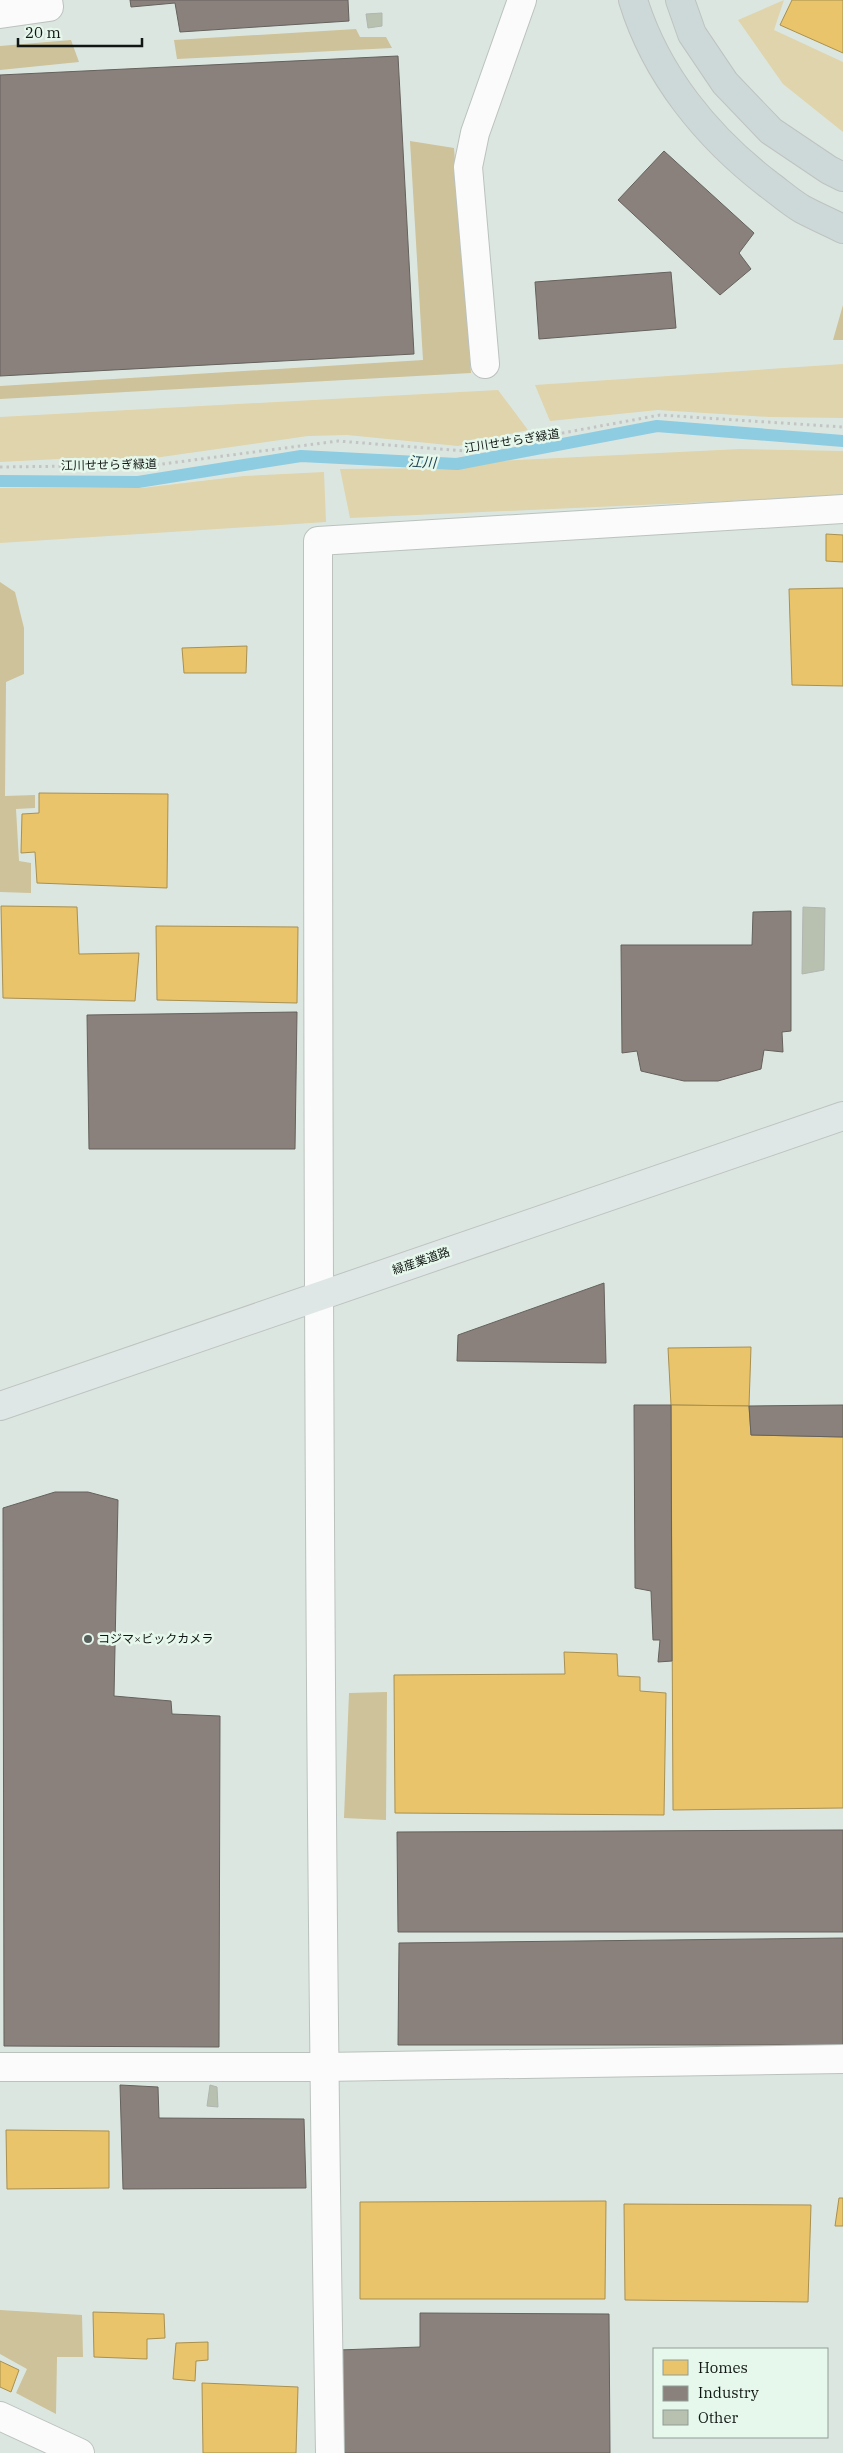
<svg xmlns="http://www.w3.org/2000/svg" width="843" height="2453" font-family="'IBM Plex Serif','Noto Sans JP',serif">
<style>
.green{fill:#dfd4ab}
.forest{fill:#cdc299}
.homes{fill:#e9c46a;stroke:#a89050}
.industry{fill:#8a817c;stroke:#65615c}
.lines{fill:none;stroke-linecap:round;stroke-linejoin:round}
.stream{stroke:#8ecce2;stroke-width:12}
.building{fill:#b8c0b0;stroke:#b0b6b0}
.minor-casing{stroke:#bbc2be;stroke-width:30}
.major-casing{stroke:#bec3c0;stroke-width:30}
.highway-casing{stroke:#bec3c0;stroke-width:30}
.path{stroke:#c3c5c4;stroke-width:3;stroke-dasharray:2.5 4;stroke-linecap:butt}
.minor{stroke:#fafbfa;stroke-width:28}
.major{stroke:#dfe7e6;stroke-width:28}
.highway{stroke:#cdd9d8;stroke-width:28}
.poi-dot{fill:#575f5b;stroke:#e6f8ec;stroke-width:2}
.labels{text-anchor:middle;stroke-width:5;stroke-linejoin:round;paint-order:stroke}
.street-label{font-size:12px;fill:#101613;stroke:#e6f8ec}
.poi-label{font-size:12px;fill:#101613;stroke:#e6f8ec;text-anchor:start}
.water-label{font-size:14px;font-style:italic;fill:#1d4352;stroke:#e6f8ec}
</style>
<rect width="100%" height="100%" fill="#dce6e0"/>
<g class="green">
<path d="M784 0 774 30 843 62V132L783 84 738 20Z"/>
<path d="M843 364V418L770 417 658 410 550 421 535 385Z"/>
<path d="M498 390 528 430 458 446 347 435 308 436 147 459 78 458 0 462V417Z"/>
<path d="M740 449 843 451V496L350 518 340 469 459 468 496 461Z"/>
<path d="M324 472 326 522 0 543V488H142L244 476Z"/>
</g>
<g class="forest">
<path d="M356 29 360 37H386L392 48 177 59 174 40Z"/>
<path d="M71 40 79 62 0 70V46Z"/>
<path d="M410 141 454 148 471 373 0 399V386L423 360Z"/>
<path d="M843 305V340H833Z"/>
<path d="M0 582 15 592 24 628V674L6 682 5 796 35 795V808L16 809 19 861 31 863V893L0 892Z"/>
<path d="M387 1692 386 1820 344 1818 349 1693Z"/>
<path d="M0 2310 82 2315 83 2357H57L56 2414 16 2393 27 2369 0 2354Z"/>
</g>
<g class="homes">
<path d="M792 0H843V53L780 25Z"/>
<path d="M826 534 843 535V562L826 561Z"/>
<path d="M843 588V686L792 685 789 589Z"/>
<path d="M247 646 246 673H184L182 648Z"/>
<path d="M39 793 168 794 167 888 37 883 35 852 21 853 22 814 39 813Z"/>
<path d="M1 906 77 907 79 954 139 953 135 1001 3 998Z"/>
<path d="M156 926 298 927 297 1003 157 1000Z"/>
<path d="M751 1347 749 1406 671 1405 668 1348Z"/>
<path d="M671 1405 749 1406 751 1435 843 1437V1808L673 1810Z"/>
<path d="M564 1652 617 1654 618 1676 640 1677V1691L666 1693 664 1815 395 1813 394 1675 565 1674Z"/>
<path d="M6 2130 109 2131V2188L7 2189Z"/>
<path d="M839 2198H843V2226H835Z"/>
<path d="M606 2201 605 2299H360V2202Z"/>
<path d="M624 2204 811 2205 808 2302 625 2300Z"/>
<path d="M93 2312 164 2314 165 2338 147 2339V2359L94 2357Z"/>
<path d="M208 2342V2360L196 2361 195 2381 173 2379 176 2343Z"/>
<path d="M0 2361 19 2370 11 2392 0 2387Z"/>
<path d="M202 2383 298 2387 296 2453H203Z"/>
</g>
<g class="industry">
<path d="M130 0H348L349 21 180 32 175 3 131 7Z"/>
<path d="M398 56 414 354 0 376V75Z"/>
<path d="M664 151 754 233 739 253 751 269 720 295 618 200Z"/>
<path d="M671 272 676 328 539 339 535 282Z"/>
<path d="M791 911V1031L782 1032 783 1052 764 1050 761 1069 718 1081H684L641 1071 637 1051 622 1053 621 945H752L753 912Z"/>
<path d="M297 1012 295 1149H89L87 1015Z"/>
<path d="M604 1283 606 1363 457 1361 458 1335Z"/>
<path d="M634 1405H671L672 1661 658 1662 660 1640H653L651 1591 635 1588Z"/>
<path d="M843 1405V1437L751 1435 749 1406Z"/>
<path d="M55 1492H88L118 1500 114 1696 171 1701 172 1714 220 1716 219 2047 4 2046 3 1508Z"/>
<path d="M843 1830V1932H398L397 1832Z"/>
<path d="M843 1938V2045H398L399 1943Z"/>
<path d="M120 2085 158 2087 159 2118 304 2119 306 2188 123 2189Z"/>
<path d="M420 2313 609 2314 610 2453H340L339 2350 420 2347Z"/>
</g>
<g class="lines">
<path class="stream" d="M0 481 138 482 301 456 457 464 657 426 843 441"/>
</g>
<g class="building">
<path d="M382 13V26L368 28 366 14Z"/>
<path d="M803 907 825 908 824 970 802 974Z"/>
<path d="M210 2085 217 2087 218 2107 207 2106Z"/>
</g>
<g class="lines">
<defs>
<g id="minor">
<path d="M0 14 49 7 48 0"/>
<path d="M485 364 468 167 475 133 522 0"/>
<path d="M0 2067H323L843 2059"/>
<path d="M0 2416 80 2453"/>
<path d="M330 2453C319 1816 318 1178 318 541L843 509"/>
</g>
<path id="major" d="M0 1406 843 1116"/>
<g id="highway">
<path d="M633 0C656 75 707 137 768 184 779 192 790 202 802 209 815 216 829 222 843 229"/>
<path d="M680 0 692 34 725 83 771 131 829 170 843 177"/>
</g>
</defs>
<use href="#minor" class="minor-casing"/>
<use href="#major" class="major-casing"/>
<use href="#highway" class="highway-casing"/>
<path class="path" d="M0 467 155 465 338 441 465 451 660 415 843 427"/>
<use href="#minor" class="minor"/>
<use href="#major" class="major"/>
<use href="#highway" class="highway"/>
</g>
<circle class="poi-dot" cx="88" cy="1639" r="5"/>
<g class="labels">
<g class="street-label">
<text transform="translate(512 441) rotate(-9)" y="4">江川せせらぎ緑道</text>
<text transform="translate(109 465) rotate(-1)" y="4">江川せせらぎ緑道</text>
<text transform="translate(421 1261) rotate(-19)" y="4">緑産業道路</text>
</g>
<g class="poi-label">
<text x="98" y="1643">コジマ×ビックカメラ</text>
</g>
<g class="water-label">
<text transform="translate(422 462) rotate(3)" y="5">江川</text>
</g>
</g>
<rect x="653" y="2348" width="175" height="90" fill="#e6f8ec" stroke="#909e95"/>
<rect x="663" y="2360" width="25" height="15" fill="#e9c46a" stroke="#909e95"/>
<text x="698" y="2373" font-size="15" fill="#101613">Homes</text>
<rect x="663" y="2386" width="25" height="15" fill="#8a817c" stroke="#909e95"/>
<text x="698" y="2398" font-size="15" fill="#101613">Industry</text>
<rect x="663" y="2410" width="25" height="15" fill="#b8c0b0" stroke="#909e95"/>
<text x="698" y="2423" font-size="15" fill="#101613">Other</text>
<path d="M18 38v8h124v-8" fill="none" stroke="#101613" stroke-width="2.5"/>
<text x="25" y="38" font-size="15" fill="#101613" stroke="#e6f8ec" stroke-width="4" paint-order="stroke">20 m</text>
</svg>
